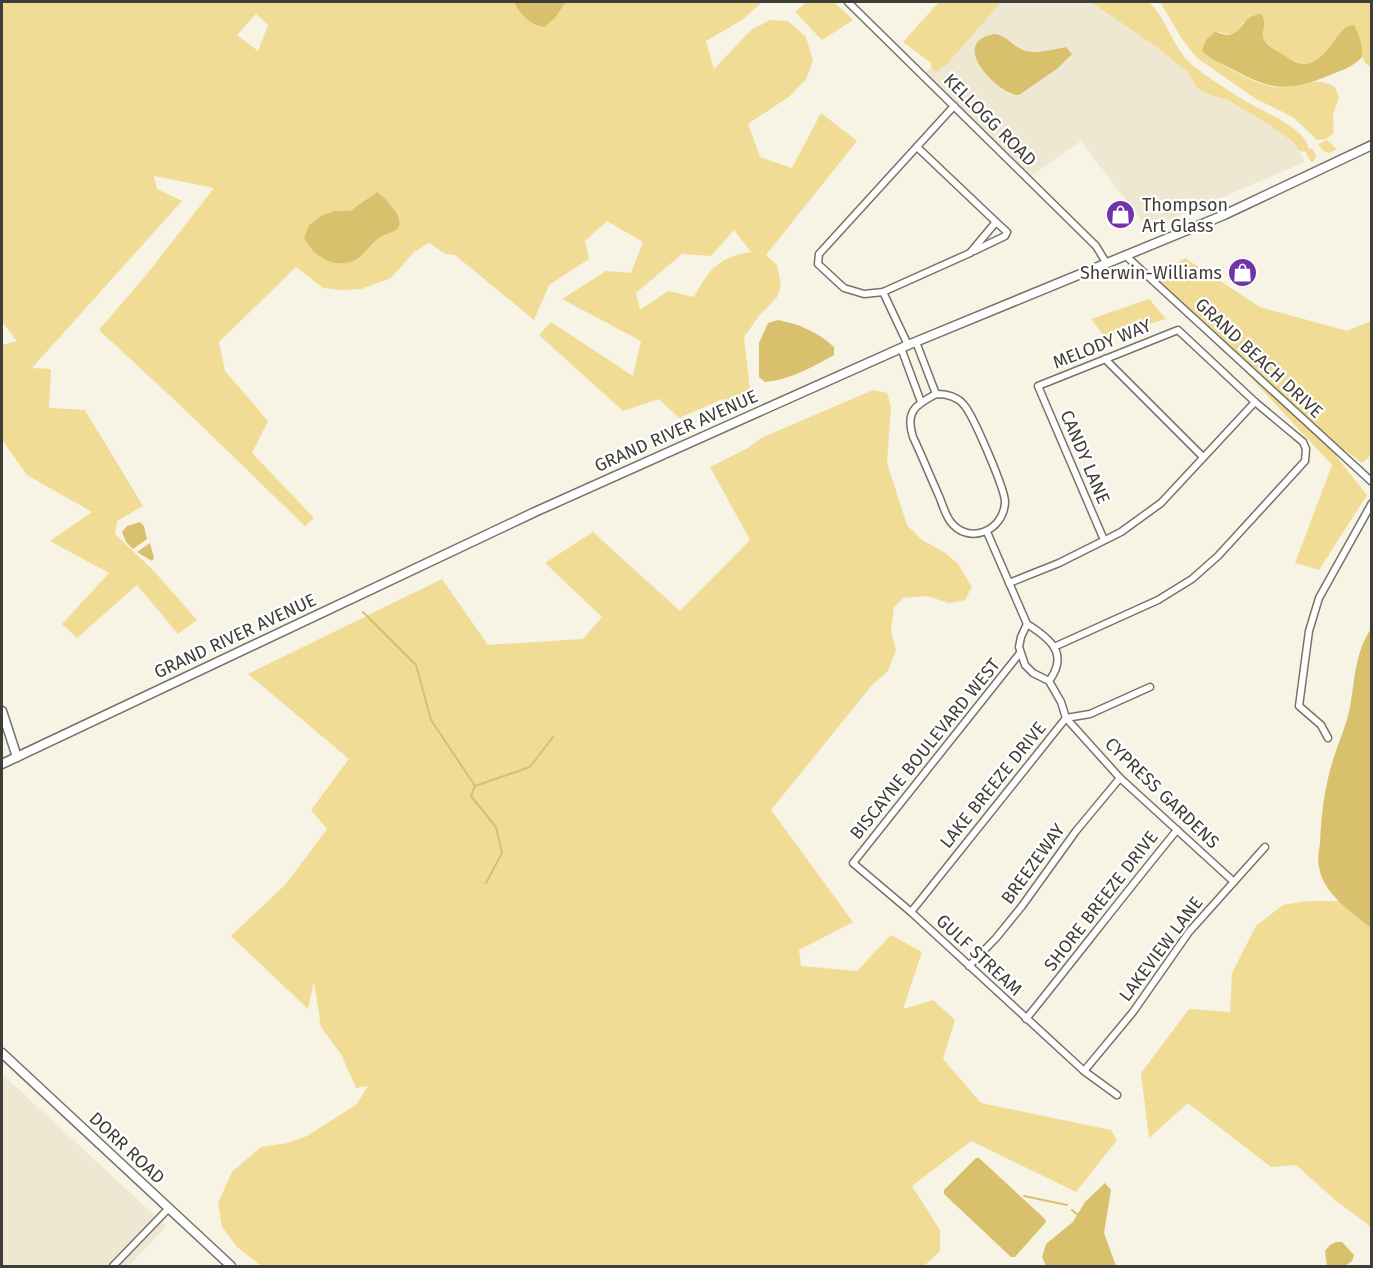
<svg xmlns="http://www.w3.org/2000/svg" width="1373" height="1268" font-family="'Fira Sans',sans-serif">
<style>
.built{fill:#eee8d3}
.green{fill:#f1dc96;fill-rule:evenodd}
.water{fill:#d9c06c}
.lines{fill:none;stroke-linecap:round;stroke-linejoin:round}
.stream{stroke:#d9c06c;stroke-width:2}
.street-casing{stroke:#777367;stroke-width:9}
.secondary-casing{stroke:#777367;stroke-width:11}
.street{stroke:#fff;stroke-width:6}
.secondary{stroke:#fff;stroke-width:8}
.labels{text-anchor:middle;stroke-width:4.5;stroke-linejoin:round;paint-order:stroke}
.street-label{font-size:18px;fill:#3f3d37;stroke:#fff}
.poi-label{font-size:18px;fill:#3f3d37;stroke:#fff;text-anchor:start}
</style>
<rect width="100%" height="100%" fill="#f7f3e5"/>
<g class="built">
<path d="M991 2H1101L1293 142 1305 162 1148 229 1081 141 1030 177 925 73Z"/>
<path d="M2 1074 166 1226 129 1266H2Z"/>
</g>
<g class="green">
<path d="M2 2H514L518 9 549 24 566 2H762L742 20 706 41 714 69 751 30 770 20 788 21 806 37 813 61 806 79 790 96 748 124 760 157 792 168 821 113 857 141 766 255 777 265 781 286 777 297 759 316 744 337 750 390C742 398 735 404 723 399L679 418 659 399 623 411 539 335 551 322 633 376 641 341 562 299 606 271 631 273 643 242 607 221 585 241 589 259 549 285 534 320 455 255 446 254 429 243 414 252 391 278 361 289 342 290 323 288 296 267 219 342 225 371 268 421 252 453 314 518 305 526 182 407 99 330 147 274 214 188 154 176 157 189 182 201 32 368 51 369 49 408 85 410 143 506 117 521 115 534 153 570 197 620 178 634 137 585 77 638 62 624 109 573 50 541 92 512 27 475 2 440V345L17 341 2 322ZM256 14 268 25 258 51 237 35ZM377 192C394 206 397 210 394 231L381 236 346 263 326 260 334 211H350ZM734 230 751 252C718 257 709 270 694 297L668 291 640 310 636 293 682 254 711 256Z"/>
<path d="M807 2H834L853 20 822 40 795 12Z"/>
<path d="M939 2H1001L948 63 936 72 931 67V63L903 42Z"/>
<path d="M1091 2H1149C1166 18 1171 42 1187 60 1202 75 1223 86 1240 98 1257 109 1307 128 1309 149L1312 148 1316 155 1314 161 1311 162 1306 154 1307 152 1299 151 1293 142 1271 126 1228 100 1207 94 1197 88 1188 72 1154 45Z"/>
<path d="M1160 2H1371V67C1364 64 1362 59 1362 51L1331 47C1324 54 1314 64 1303 64 1294 63 1262 44 1261 35 1261 31 1264 25 1264 21L1243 22 1237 32 1232 35 1219 32 1210 58C1231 68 1251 84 1275 87 1298 90 1314 74 1335 87L1339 98 1333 115 1334 133 1326 139 1317 140 1293 117 1256 99 1197 58 1182 39Z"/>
<path d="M1327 140 1337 149 1329 153 1323 151 1318 144Z"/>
<path d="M1185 258 1260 307 1347 331 1371 321V455L1362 463 1345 450 1336 456 1367 495 1319 570 1295 563 1332 465 1156 276Z"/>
<path d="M1149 299 1166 319 1105 337 1091 319Z"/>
<path d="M873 390 887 393 891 407 887 463 907 525 922 540 944 552 958 564 972 587 965 600 949 603 927 596 903 598 894 607 891 631 896 650 888 671 872 685 771 810 853 922 799 950 801 966 857 971 891 935 922 952 903 1009 933 1000 955 1020 943 1059 981 1103 1111 1130 1117 1140 1076 1192 971 1141 912 1186 940 1230V1251L924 1266H261L237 1247 222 1227 218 1203 232 1172 261 1147 288 1143 307 1136 357 1104 368 1086 356 1088 341 1054 321 1027 314 981 308 1009 231 936 286 884 327 829 311 810 349 759 248 674 442 579 488 645 583 639 602 617 545 563 593 532 680 611 750 540 710 467 748 448 761 438Z"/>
<path d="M1308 901H1340L1371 928V1227L1335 1200 1296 1165 1271 1167 1188 1103 1149 1138 1141 1073 1189 1009 1230 1012 1232 973 1256 926 1283 905Z"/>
</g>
<g class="water">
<path d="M514 2H566L554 19 544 27C530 25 520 14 514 2Z"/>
<path d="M1261 14C1272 30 1249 36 1279 52 1286 56 1295 64 1304 64 1329 63 1337 24 1354 25 1359 34 1363 46 1362 57 1353 67 1342 70 1330 75 1287 93 1270 90 1230 68 1220 63 1210 59 1202 51L1206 40 1215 32C1220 33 1224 35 1229 35 1243 33 1241 16 1261 14Z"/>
<path d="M994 34C1007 35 1012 46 1023 50 1037 55 1053 49 1066 47L1072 54 1058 68 1019 95C1000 96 946 43 994 34Z"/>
<path d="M377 192C385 197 403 216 399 226 396 233 386 233 379 238 371 243 364 256 355 260 335 270 313 256 304 238L309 225 321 216 334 211H350Z"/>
<path d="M778 320C799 324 818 332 834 347V355C813 367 789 380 765 382L759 377V343L768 323Z"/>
<path d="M140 522 144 526 147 539 133 549 126 542 122 532 127 526Z"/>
<path d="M150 543 154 558 152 561 137 552Z"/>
<path d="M1371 629V928C1352 912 1323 894 1319 867 1317 860 1319 851 1320 844 1321 815 1325 782 1335 754 1340 739 1347 723 1350 707 1355 680 1355 652 1371 629Z"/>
<path d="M976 1158H979L1045 1219 1046 1222 1015 1257H1011L944 1194V1190Z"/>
<path d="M1105 1183 1111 1190 1104 1233 1116 1266H1046L1042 1257 1046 1244 1073 1222 1085 1202Z"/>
<path d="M1336 1242H1342L1354 1255 1352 1261 1345 1266H1327L1325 1251 1330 1245Z"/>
</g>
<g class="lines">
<g class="stream">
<path d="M363 612 416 665 431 720 475 786 471 796 496 827 502 853 486 883"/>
<path d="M475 786 530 767 553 737"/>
<path d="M1024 1196 1067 1205"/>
<path d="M1072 1210 1079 1216"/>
</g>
<defs>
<g id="street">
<path d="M848 2 1096 246 1107 264"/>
<path d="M917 147 996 222 970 253 883 292 864 294 844 288 818 264 819 254 954 106"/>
<path d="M974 251 1005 236 1007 232 996 222"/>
<path d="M1126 256 1372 482"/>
<path d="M883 292 908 345"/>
<path d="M916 342 936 394"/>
<path d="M901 348 921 402"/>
<path d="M1105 359 1203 457"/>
<path d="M936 394C947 394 957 396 964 405 973 415 1005 489 1005 502 1004 531 968 546 950 521 945 514 942 503 939 496 930 476 922 456 913 437 905 412 915 405 936 394Z"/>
<path d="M987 532 1027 624"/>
<path d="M1009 583 1059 563 1121 532 1161 503 1255 402"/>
<path d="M1027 624 1021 637 1019 647 1025 665 1033 673 1049 681 1061 702 1066 718 1120 778 1234 882"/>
<path d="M1027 624C1051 639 1069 654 1049 681"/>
<path d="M1054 647 1158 600 1192 579 1218 556 1305 461 1306 449 1303 442 1255 402 1178 330 1038 386 1104 540"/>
<path d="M1020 653 853 863 911 912 1084 1071 1117 1095"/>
<path d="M1328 738 1321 725 1299 706 1309 631 1319 598 1372 503"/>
<path d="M911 912 1066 718 1090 714 1150 687"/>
<path d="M969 966 996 938 1022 906 1076 831 1120 778"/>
<path d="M1026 1019C1077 956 1126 892 1177 830"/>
<path d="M1084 1071 1133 1012 1189 932 1265 847"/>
<path d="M113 1266 168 1209"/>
</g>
<g id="secondary">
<path d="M2 711 17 757"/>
<path d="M2 764 537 511 908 345 1224 215 1372 145"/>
<path d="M2 1053 231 1266"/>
</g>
</defs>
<use href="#street" class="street-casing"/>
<use href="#secondary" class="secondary-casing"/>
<use href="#street" class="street"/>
<use href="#secondary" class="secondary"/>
</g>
<defs>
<symbol id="shop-disc" viewBox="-11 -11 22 22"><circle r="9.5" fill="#7034aa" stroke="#fff"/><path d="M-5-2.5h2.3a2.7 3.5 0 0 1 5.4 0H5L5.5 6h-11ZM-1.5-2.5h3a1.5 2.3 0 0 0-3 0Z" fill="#fff"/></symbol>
</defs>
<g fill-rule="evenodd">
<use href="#shop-disc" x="1104" y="198" width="33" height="33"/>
<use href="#shop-disc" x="1226" y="256" width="33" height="33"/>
</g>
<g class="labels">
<g class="street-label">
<text transform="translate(990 120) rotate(45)" y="6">KELLOGG ROAD</text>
<text transform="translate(1102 344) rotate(-22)" y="6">MELODY WAY</text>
<text transform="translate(1259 358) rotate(43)" y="6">GRAND BEACH DRIVE</text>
<text transform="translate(676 431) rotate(-24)" y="6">GRAND RIVER AVENUE</text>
<text transform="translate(1085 457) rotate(67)" y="6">CANDY LANE</text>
<text transform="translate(235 636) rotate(-25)" y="6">GRAND RIVER AVENUE</text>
<text transform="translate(925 749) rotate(-51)" y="6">BISCAYNE BOULEVARD WEST</text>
<text transform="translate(993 785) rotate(-51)" y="6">LAKE BREEZE DRIVE</text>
<text transform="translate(1162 793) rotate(44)" y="6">CYPRESS GARDENS</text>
<text transform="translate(1033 864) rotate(-54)" y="6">BREEZEWAY</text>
<text transform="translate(1101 901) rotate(-52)" y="6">SHORE BREEZE DRIVE</text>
<text transform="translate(1161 949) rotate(-53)" y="6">LAKEVIEW LANE</text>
<text transform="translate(979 955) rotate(43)" y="6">GULF STREAM</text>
<text transform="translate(127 1148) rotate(43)" y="6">DORR ROAD</text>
</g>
<g class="poi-label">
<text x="1142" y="211">Thompson<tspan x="1142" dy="21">Art Glass</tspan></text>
<text x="1222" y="279" text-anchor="end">Sherwin-Williams</text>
</g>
</g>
<rect width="1373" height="1268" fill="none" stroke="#3f3d37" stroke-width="6"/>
</svg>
